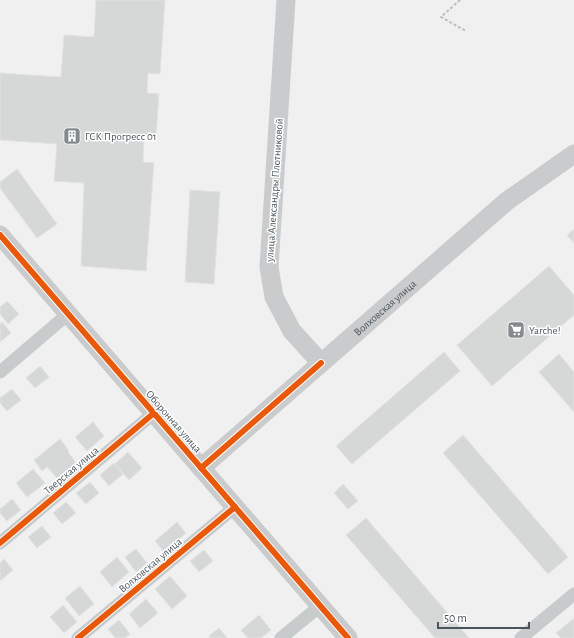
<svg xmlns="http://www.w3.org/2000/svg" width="574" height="638" font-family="'Alegreya Sans',sans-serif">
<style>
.building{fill:#d6d8d8;stroke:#e1e2e3}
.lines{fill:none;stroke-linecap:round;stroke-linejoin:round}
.path{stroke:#b8c2bd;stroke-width:2;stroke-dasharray:3 2;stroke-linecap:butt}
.street{stroke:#c8cbcc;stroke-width:13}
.secondary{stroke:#c9cbcd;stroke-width:19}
.cycleway-casing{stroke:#fff;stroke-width:8}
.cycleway{stroke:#e8590c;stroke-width:6}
.labels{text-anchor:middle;stroke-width:3;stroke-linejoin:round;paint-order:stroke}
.poi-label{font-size:11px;fill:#48555b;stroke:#fff;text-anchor:start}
.street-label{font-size:11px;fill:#48555b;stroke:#fff}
</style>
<rect width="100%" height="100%" fill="#f0f0f0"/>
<g class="building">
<path d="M96 0H165L160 74 148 73 147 93 159 94 156 136 144 135 143 162 154 163 146 271 81 266 84 183 54 181 57 144 0 140V73L61 77 64 35 94 37Z"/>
<path d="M17 169 57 224 37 238 0 188V182Z"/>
<path d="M190 190 220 192 214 284 185 282Z"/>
<path d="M574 229V243L567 235Z"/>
<path d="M549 266 574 295V315L492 386 457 345Z"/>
<path d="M7 301 19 314 8 324 0 314V307Z"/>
<path d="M2 322 11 333 0 342V324Z"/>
<path d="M444 352 460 371 352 464 336 446Z"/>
<path d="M559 354 574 372V412L539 372Z"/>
<path d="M40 366 49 377 35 388 26 378Z"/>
<path d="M12 389 21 400 7 411 0 403V398Z"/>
<path d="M93 422 104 436 87 451 75 437Z"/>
<path d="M463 435 568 557 548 574 443 453Z"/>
<path d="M60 439 69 451 68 452 76 463 57 478 47 467 42 471 34 460Z"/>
<path d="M128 452 142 468 129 480 115 464Z"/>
<path d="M114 463 123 474 109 486 100 475Z"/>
<path d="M33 469 45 483 27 497 16 483Z"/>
<path d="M90 482 99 493 86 504 76 493Z"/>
<path d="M343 484 358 501 348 509 334 493Z"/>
<path d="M12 499 21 510 7 521 0 513V509Z"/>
<path d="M66 502 76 513 62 524 53 513Z"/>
<path d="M366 518 469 638H435L346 535Z"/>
<path d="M177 522 186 533 164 552 155 541Z"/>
<path d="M42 526 51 537 37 548 28 537Z"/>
<path d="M136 549 147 563 136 572 125 557Z"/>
<path d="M204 550 213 561 199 572 190 561Z"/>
<path d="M117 557 129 572 112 587 100 572Z"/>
<path d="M4 559 13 570 0 581V563Z"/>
<path d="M170 576 187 596 172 609 155 589Z"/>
<path d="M80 586 94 604 79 616 65 598Z"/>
<path d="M146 599 158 613 140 628 129 614Z"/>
<path d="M63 605 77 622 64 633 50 617Z"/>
<path d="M259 615 271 630 261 638H248L241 630Z"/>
<path d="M574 618V638H561L556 633Z"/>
<path d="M119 620 130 634 125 638H115L108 629Z"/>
<path d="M219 628 227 638H210L209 636Z"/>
</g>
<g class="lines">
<path class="path" d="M460 0 441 17 466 31"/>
<g class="street">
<path d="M0 372 68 314"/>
<path d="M0 543 154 413"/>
<path d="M78 638 235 507"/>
<path d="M281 638 320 606"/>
<path d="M521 638 574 594"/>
</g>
<g class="secondary">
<path d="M286 0 269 267 274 297 292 331 321 363"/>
<path d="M0 235 348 638"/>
<path id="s1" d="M201 468 507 201 574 154"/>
</g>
<defs>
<g id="cycleway">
<path d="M0 235 348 638"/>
<path d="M201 468 321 363"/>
<path d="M0 543 154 413"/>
<path d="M78 638 235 507"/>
</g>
</defs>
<use href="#cycleway" class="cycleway-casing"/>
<use href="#cycleway" class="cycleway"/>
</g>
<defs>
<symbol id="building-square" viewBox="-11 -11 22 22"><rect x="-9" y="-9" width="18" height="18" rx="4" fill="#838b8f" stroke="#fff"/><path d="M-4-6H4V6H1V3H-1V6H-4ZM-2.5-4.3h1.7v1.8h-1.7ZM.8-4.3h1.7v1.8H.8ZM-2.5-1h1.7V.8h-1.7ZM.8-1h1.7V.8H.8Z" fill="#fff"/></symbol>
<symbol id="supermarket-square" viewBox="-11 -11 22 22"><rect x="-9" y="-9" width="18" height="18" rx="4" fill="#838b8f" stroke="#fff"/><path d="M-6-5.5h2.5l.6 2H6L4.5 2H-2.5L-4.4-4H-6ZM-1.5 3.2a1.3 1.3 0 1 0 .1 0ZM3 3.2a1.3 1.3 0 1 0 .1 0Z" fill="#fff"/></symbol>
</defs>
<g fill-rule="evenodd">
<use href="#building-square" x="62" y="126" width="20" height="20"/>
<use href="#supermarket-square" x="506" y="320" width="20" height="20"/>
</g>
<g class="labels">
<g class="poi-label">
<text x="85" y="140">ГСК Прогресс 01</text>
<text x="529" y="334">Yarche!</text>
</g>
<g class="street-label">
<text transform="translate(274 190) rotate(-86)" y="4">улица Александры Плотниковой</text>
<text dy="4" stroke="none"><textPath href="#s1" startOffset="244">Волховская улица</textPath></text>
<text transform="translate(174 421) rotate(49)" y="4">Оборонная улица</text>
<text transform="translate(71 470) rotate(-40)" y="4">Тверская улица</text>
<text transform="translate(150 565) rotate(-40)" y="4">Волховская улица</text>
</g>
</g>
<path d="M438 622v6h91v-6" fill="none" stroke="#48555b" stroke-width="2"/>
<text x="444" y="622" font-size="12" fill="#48555b" stroke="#ffffff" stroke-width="3" paint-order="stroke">50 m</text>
</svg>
